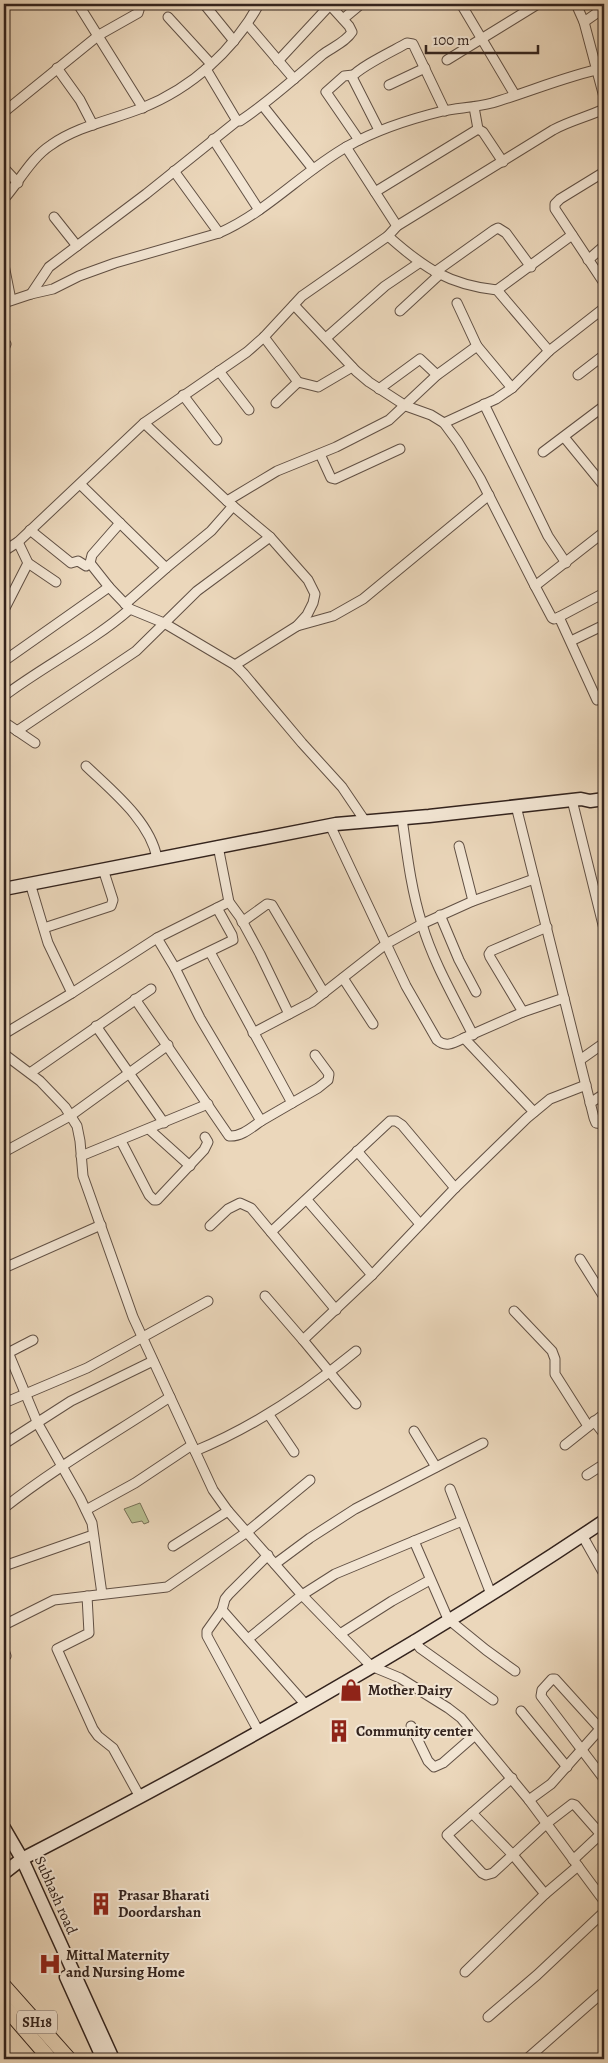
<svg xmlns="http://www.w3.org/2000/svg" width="608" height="2063" font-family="Alegreya,serif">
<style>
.green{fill:#b8be90;stroke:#767056}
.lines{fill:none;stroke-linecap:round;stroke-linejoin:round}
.street-casing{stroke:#615044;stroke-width:11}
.secondary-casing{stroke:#33231d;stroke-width:15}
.primary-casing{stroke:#33231d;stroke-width:16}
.street{stroke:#f2e5d3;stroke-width:9}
.secondary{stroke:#f2e5d3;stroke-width:12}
.primary{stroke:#ebd7bb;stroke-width:14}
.labels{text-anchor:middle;stroke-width:4;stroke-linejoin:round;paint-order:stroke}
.shield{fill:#f2e5d3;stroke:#6c5d54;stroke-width:1}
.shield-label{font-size:14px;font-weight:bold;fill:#33231d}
.poi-label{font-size:15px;font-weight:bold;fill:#33231d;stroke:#f2e5d3;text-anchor:start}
.street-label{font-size:15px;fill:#33231d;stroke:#f2e5d3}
</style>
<rect width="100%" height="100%" fill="#ebd7bb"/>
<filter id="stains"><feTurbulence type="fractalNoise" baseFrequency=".004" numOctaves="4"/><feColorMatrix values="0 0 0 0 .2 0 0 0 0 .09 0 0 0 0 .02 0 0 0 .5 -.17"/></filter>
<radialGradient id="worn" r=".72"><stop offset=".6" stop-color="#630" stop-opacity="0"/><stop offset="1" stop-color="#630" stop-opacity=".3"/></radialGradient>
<path class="green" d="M140 1503 149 1522 144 1524 142 1521 132 1523 124 1509Z"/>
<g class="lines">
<defs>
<g id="street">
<path d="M78 4 143 108"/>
<path d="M204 4 234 41"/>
<path d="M461 4 515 95"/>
<path d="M576 4 584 22 604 97"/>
<path d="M168 17 211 64"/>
<path d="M343 19 361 4"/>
<path d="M584 22 604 8"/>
<path d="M248 25 294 79"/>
<path d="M447 60 538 4"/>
<path d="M278 61 330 5"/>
<path d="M57 68 80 100 93 125"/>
<path d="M206 69 237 121"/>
<path d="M353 75 344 76 326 92 359 140"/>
<path d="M389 85 425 68"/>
<path d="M263 106 313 169"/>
<path d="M474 107 478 129 483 132 503 162"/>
<path d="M4 112 99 35 138 13 139 10 136 4"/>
<path d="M379 130 352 77C359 67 395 50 407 43L413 44 445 111"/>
<path d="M213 139 259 210"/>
<path d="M346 147 397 226"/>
<path d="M4 168 18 183"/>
<path d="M174 171 219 233"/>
<path d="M604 172 560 199 555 204V209L604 283"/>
<path d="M375 192 478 129"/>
<path d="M4 199C19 182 31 158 51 145 78 126 112 120 142 108 192 88 234 50 259 4"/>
<path d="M54 217 77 246"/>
<path d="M388 236C424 268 449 285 497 290L549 351"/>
<path d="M588 260 604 246"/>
<path d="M4 265 11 300"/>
<path d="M435 272 494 230 498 228 506 233 531 267"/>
<path d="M497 290 572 235"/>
<path d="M31 294 49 267 146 194 237 121H240C270 101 295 78 322 55 331 48 346 42 352 32L349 26 329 4"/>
<path d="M4 303 31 294 53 289 79 276 115 263 219 233C267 212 302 172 348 146 378 129 410 119 443 111 459 108 476 107 492 103 529 92 566 76 604 68"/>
<path d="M457 303 477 346 512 388"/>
<path d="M294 305 356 371 369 382 406 406 431 415 444 423 458 442 480 478 535 586"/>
<path d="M400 311 439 275"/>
<path d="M264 337 298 382"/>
<path d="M326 338 385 286 419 263"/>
<path d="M4 341 6 344 4 349"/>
<path d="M219 371 249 410"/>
<path d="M578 375 604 355"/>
<path d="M379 389 420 359 437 375"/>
<path d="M183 395 217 440"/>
<path d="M276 403 298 382 318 387 352 367"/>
<path d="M484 404 548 536 566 563"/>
<path d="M144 423 227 501 270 537 308 580 315 594 313 603 307 615 297 626 235 665"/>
<path d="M444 423 496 399 512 388 549 351 604 308"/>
<path d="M564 437 604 486"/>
<path d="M543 452 604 406"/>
<path d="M320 454 331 478 335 479 400 449"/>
<path d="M80 484 166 568 125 604"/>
<path d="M227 501 277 471 336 447 389 420 437 375 477 346"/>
<path d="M30 530 71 563 78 561 86 566 90 563 109 587 130 609 164 623 235 665 244 674 302 743 342 787 365 821"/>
<path d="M18 542 28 563 56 582"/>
<path d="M4 551 18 542 144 423 247 352 264 337 302 296 388 236 397 226 553 130C569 121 587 117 604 109"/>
<path d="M90 563 92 555 120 523"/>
<path d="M166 568 211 531 233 506"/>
<path d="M4 610 28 563"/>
<path d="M559 617 604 593"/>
<path d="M297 626 333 616 363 599 489 495"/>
<path d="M571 641 604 625"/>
<path d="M4 661 109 587"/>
<path d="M4 696C45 665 91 643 130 609"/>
<path d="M597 700 559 617 554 619 552 618 535 586 604 532"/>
<path d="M4 722 35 743"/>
<path d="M17 731 136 651 197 591 270 537"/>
<path d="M86 766C112 791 150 821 157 858"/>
<path d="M572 800 604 929"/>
<path d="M516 806 594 1118 596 1123 604 1124"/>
<path d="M402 818C407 854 411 889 422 924 433 962 455 999 473 1035"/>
<path d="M330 825 406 986 437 1040C446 1048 454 1043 464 1038"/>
<path d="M218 846 229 902 240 917 260 954 289 1014"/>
<path d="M459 846 473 901"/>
<path d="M30 883 48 943 72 993"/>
<path d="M440 915 459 960 476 992"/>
<path d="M242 922 267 904 272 905 324 993"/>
<path d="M547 927 491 951 489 954 490 957 523 1012 564 998"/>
<path d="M44 928 111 906 113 900 103 869"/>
<path d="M157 938 175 968 200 1018 261 1121 292 1103 210 952"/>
<path d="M175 968 233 940 232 935 217 908"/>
<path d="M343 978 373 1024"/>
<path d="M135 999 229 1136C241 1137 251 1128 261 1121"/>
<path d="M523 1012 464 1038 534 1112"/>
<path d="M96 1026 164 1123"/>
<path d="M253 1033 312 1002 386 944 422 924 473 901 534 879"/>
<path d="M4 1034 72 993 157 938 229 902"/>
<path d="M4 1054 40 1081 65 1107 77 1126 80 1141 83 1176 133 1317 213 1490 228 1511 302 1595 371 1666 400 1678 448 1708 461 1718 529 1800 604 1901"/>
<path d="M580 1060 604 1043"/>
<path d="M30 1073 151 989"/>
<path d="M292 1103 318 1088 328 1080 329 1074 315 1055"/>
<path d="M590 1103 604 1094"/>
<path d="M150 1130 190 1166"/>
<path d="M121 1141 149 1195 154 1200H157L204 1150 208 1142 205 1137"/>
<path d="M357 1151 420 1224"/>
<path d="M4 1152 70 1116 168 1045"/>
<path d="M81 1156 208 1104"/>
<path d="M307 1200 372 1275"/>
<path d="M210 1226 228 1209 240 1203 251 1208 336 1310"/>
<path d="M271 1232 390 1121H396L402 1125 455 1188"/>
<path d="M580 1259 604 1297"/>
<path d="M4 1268 101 1225"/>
<path d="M265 1296 303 1340"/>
<path d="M514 1311 552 1351 555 1359V1374L588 1426"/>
<path d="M8 1352 38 1424 80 1498 92 1523 102 1594"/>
<path d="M4 1355 33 1340"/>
<path d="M4 1403 87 1368 208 1301"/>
<path d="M356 1404 303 1340 372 1275 455 1188 527 1118 550 1099 586 1085"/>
<path d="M269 1415 294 1452"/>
<path d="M594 1421 604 1434"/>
<path d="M414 1431 436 1467"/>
<path d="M4 1444 71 1401 153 1361"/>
<path d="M565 1445 604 1414"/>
<path d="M195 1451C254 1427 307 1391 356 1351"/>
<path d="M587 1475 604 1464"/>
<path d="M450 1489 491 1594"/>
<path d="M4 1508C56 1467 114 1434 170 1397"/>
<path d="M86 1510 135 1483 192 1445"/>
<path d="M582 1535 604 1574"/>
<path d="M414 1541 448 1619 486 1650 515 1671"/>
<path d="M173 1546 228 1511"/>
<path d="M268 1555 229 1594 225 1599 222 1610 306 1705"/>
<path d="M275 1564 310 1538 355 1509 483 1443"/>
<path d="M4 1566 93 1535"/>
<path d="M87 1596 89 1633 57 1649 93 1729 98 1736 113 1748 140 1797"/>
<path d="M222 1610 207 1631V1636L259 1732"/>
<path d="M4 1625 54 1600 167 1587 247 1532 310 1480"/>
<path d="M340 1634 392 1601 430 1580"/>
<path d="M248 1639 302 1595 335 1574 462 1521"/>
<path d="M414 1640 420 1648 493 1700"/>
<path d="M4 1650 6 1656"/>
<path d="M521 1711 567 1767"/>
<path d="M411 1726 428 1761 434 1767 443 1763 475 1735"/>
<path d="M604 1733 555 1679H552L542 1690 541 1696 604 1779"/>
<path d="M512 1778 447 1835 482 1873 486 1875 493 1873 546 1824 572 1804 575 1805 604 1838"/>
<path d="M529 1800 551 1784 600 1729"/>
<path d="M472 1813 513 1855 545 1894"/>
<path d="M573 1860 604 1831"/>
<path d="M465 1972 545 1894 578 1866"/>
<path d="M488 2017 537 1975 604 1912"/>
<path d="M528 2058 604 1991"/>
</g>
<g id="secondary">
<path d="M4 889 336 824 429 816 581 799 590 801 604 799"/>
<path d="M4 1828 22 1859 113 2059"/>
<path d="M4 1873 22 1859C221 1756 418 1646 604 1521"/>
<path d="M66 1977 103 2059"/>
</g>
<g id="primary">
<path d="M4 1986 69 2059"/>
<path d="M4 2006 50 2059"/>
</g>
</defs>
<use href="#street" class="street-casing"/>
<use href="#secondary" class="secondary-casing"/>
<use href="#primary" class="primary-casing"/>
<use href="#street" class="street"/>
<use href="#secondary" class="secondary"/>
<use href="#primary" class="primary"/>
</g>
<defs>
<symbol id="shop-bare" viewBox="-9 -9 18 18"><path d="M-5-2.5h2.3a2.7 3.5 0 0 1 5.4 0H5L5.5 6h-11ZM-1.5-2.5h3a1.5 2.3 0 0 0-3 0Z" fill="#8f2418" stroke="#f2e5d3" stroke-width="2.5" paint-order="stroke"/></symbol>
<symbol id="building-bare" viewBox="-9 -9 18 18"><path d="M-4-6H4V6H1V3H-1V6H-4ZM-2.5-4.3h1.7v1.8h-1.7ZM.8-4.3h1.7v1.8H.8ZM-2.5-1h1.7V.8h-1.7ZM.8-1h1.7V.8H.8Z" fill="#8f2418" stroke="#f2e5d3" stroke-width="2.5" paint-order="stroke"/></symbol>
<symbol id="hospital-bare" viewBox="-9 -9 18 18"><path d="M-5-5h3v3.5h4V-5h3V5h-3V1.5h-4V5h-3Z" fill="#8f2418" stroke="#f2e5d3" stroke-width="2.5" paint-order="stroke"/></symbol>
</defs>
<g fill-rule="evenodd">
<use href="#shop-bare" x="335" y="1674" width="32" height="32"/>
<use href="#building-bare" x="323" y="1715" width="32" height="32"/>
<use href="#building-bare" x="85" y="1888" width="32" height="32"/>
<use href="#hospital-bare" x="34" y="1948" width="32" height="32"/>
</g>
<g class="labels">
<rect class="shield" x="17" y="2010.5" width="40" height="23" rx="4"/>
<g class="shield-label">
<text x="37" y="2027">SH18</text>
</g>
<g class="poi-label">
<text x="368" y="1695">Mother Dairy</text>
<text x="356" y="1736">Community center</text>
<text x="118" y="1900">Prasar Bharati<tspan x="118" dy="17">Doordarshan</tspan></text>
<text x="66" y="1960">Mittal Maternity<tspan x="66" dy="17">and Nursing Home</tspan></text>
</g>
<g class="street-label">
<text transform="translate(56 1895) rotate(66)" y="5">Subhash road</text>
</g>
</g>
<rect width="608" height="2063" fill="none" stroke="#ebd7bb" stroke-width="20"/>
<rect x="5" y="5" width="598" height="2053" fill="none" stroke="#33231d" stroke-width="2.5"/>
<rect x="10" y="10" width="588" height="2043" fill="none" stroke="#33231d"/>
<path d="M426 45v8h112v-8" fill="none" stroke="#33231d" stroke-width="2.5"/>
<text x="433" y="45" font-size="15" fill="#33231d" stroke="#f2e5d3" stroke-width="4" paint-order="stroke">100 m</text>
<rect width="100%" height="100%" filter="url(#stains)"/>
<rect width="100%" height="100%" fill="url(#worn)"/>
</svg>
